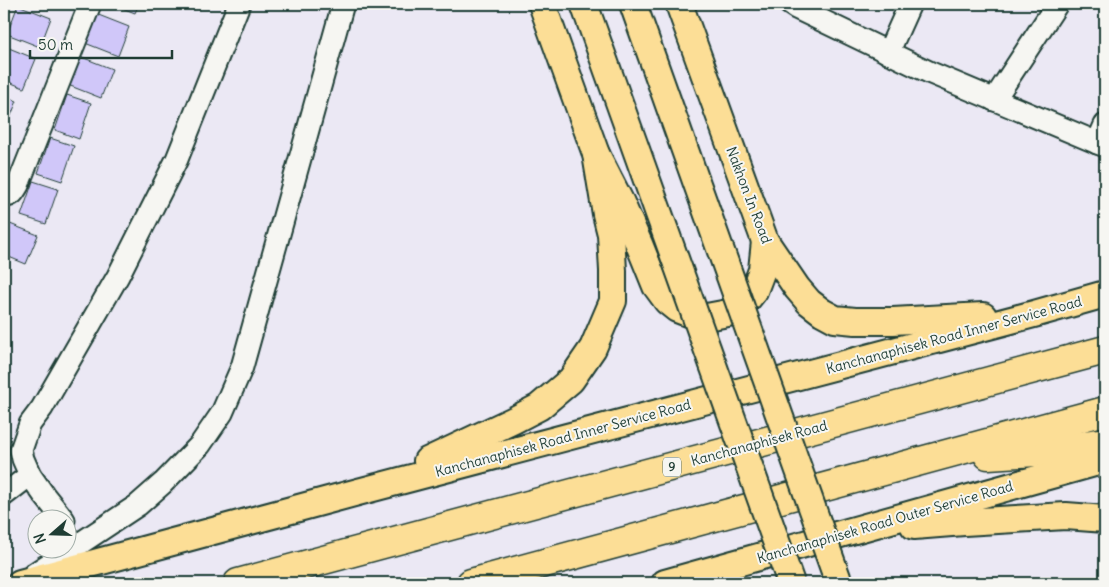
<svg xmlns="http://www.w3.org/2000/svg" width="1109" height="587" font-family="Delius,sans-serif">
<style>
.building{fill:#d0c7f9;stroke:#1f3d34}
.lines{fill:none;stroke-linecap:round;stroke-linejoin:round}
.minor-casing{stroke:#1f3d34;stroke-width:25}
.major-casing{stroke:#1f3d34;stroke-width:30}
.highway-casing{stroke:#1f3d34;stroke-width:31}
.minor{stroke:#f6f6f2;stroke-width:21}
.major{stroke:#fcde96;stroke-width:26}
.highway{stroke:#fcde96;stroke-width:28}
.major-bridge-casing{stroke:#1f3d34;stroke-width:30;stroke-linecap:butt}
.major-bridge{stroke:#fcde96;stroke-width:26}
.labels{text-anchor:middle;stroke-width:4;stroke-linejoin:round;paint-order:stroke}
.shield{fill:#f6f6f2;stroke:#60746d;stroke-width:1}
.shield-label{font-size:12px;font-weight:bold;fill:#1f3d34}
.street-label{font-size:14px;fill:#1f3d34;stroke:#f6f6f2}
</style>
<rect width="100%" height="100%" fill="#ebe8f4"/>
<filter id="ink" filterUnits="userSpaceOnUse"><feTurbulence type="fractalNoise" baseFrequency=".02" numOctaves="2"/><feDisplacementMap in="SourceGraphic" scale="10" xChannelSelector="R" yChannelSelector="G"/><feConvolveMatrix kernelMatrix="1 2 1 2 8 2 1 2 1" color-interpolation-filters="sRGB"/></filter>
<g filter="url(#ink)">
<g class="building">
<path d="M112 4H139L135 13Z"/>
<path d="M18 5 51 18 40 47 7 34Z"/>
<path d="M96 14 129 27 118 56 85 43Z"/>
<path d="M4 46 36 59 24 88 4 80Z"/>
<path d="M79 56 112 69 101 98 68 85Z"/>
<path d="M67 95 91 103 79 139 55 130Z"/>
<path d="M4 96 17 101 5 130 4 129Z"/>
<path d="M50 138 74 146 62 181 38 173Z"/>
<path d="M33 181 58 189 46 224 21 216Z"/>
<path d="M5 222 38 235 26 264 4 255Z"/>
</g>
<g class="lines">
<defs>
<g id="minor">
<path d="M790 4 796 8 931 73 1105 146"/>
<path d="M888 53 910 4"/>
<path d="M994 100 1057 4"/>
<path d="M1097 143 1105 125"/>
<path d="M4 196C12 196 14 192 18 185L90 4"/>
<path d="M4 495 30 475"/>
<path d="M64 520 44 495 30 475 23 459 21 450 30 424 42 408 118 276 177 159 239 4"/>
<path d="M34 574 138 505 163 483 200 445 222 413 242 367 343 4"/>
</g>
<g id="major">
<path d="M542 4 596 154 621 203 639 244 656 286 667 301 677 309 695 316 707 317 728 313 746 301 754 291 762 270 765 241"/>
<path d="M679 4 765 241 797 288 809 302 822 312 835 319 855 321H893L983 316"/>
<path d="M427 461 514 420 539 407 571 380 593 348 613 301V271L611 234 606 214 596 154"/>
<path d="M914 526 964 522 1066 516 1105 519"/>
<path d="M20 583 358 492 1034 314 1105 294"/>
<path d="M665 583 1105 460"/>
</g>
<g id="highway">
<path d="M988 455 1036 452 1105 442"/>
<path d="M238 583 1105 350"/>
<path d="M471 583 1105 411"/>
</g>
</defs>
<use href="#minor" class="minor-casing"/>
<use href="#major" class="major-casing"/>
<use href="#highway" class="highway-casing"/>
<use href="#minor" class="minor"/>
<use href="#major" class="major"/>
<use href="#highway" class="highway"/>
<defs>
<g id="major-bridge">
<path d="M584 4 791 583"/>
<path d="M633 4 839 583"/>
</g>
</defs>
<use href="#major-bridge" class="major-bridge-casing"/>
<use href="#major-bridge" class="major-bridge"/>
</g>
</g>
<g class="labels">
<rect class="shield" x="663" y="457.5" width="18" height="19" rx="4"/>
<g class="shield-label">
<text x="672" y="471">9</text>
</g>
<g class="street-label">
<text transform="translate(749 195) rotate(69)" y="5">Nakhon In Road</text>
<text transform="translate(954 335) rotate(-15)" y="5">Kanchanaphisek Road Inner Service Road</text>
<text transform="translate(563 438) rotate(-15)" y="5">Kanchanaphisek Road Inner Service Road</text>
<text transform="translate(759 443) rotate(-15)" y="5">Kanchanaphisek Road</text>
<text transform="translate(885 522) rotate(-16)" y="5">Kanchanaphisek Road Outer Service Road</text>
</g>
</g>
<rect width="1109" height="587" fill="none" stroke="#f6f6f2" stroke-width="20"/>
<rect x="10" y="10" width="1089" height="567" fill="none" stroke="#1f3d34" stroke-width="2" filter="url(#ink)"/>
<g transform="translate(52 534) rotate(250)"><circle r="24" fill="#f6f6f2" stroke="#a0aca6"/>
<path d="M0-4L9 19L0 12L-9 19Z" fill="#1f3d34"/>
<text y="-8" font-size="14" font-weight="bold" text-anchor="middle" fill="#1f3d34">N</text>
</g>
<path d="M30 50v8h142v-8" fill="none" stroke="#1f3d34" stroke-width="2.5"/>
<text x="38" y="50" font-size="15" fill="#1f3d34" stroke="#f6f6f2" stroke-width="4" paint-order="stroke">50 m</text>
</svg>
